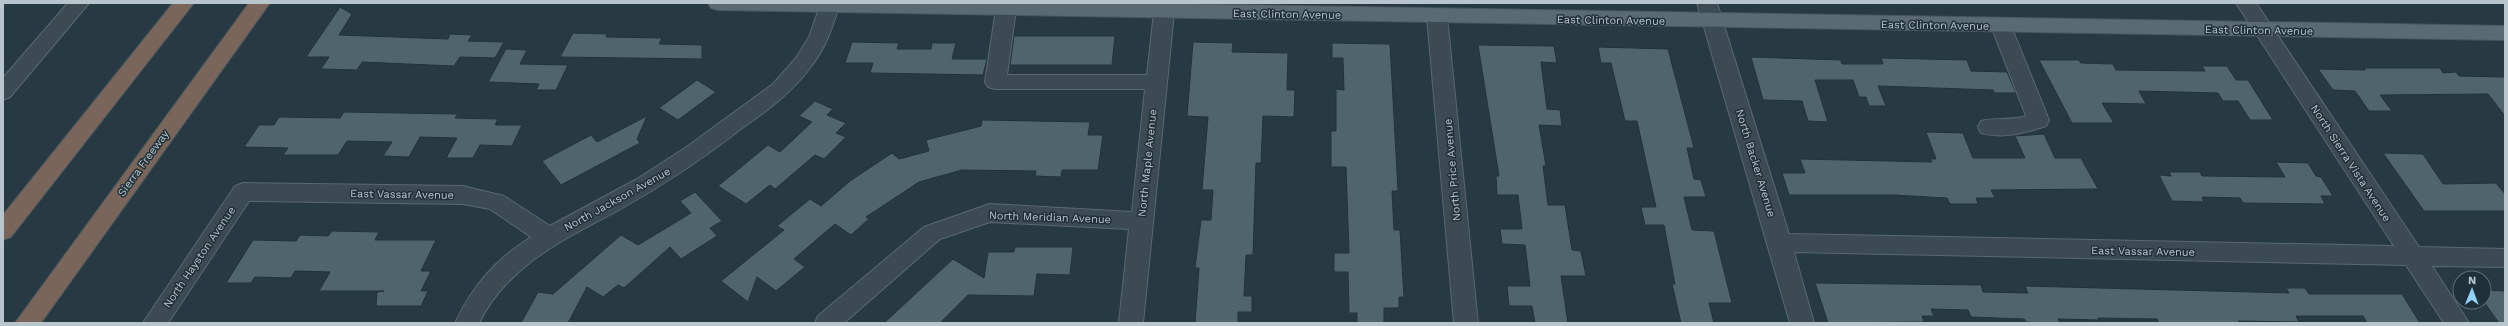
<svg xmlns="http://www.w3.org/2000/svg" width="2508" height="326" font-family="'Work Sans',sans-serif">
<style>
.building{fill:#50646e;stroke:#22323a}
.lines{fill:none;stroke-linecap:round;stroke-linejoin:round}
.minor-casing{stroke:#5a6870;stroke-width:2}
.major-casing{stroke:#48575f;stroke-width:2}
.highway-casing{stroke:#46555d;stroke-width:2}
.minor{fill:#3c4b53;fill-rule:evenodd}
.major{fill:#5a6a73;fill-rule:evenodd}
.highway{fill:#796559;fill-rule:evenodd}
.labels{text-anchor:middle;stroke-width:3;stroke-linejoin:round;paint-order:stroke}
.street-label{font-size:11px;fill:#b9c5cd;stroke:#203038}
</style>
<rect width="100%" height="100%" fill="#273a43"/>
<g class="building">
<path d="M340 7 352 14 339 35 448 39 450 34 472 35 468 41 504 42 495 58 460 57 454 66 362 62 357 70 321 69 329 57H306Z"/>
<path d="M573 33 607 34 606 37 662 38 659 44 702 45V59L560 57Z"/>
<path d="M1014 36H1115L1112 65H1010Z"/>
<path d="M852 42 899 43 897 49H931L932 43H956L952 59H987L983 75 870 73 873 63H845Z"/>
<path d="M1193 42 1233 43 1232 52 1288 53 1287 90H1295L1294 117 1263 116 1261 163H1256L1253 255H1246L1244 296H1252V312H1238V323H1195L1199 268H1195L1201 220H1211L1213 190H1202L1208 117 1187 116Z"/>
<path d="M1332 43 1390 44 1398 191H1392L1394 230H1400L1404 297H1399V308H1384V323H1357V313H1349L1348 272H1334V253H1349L1346 167H1331V131H1336V89L1344 90 1343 58H1332Z"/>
<path d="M1478 45 1554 46 1557 63 1541 62 1547 109 1560 110 1562 126 1539 125 1546 166H1543L1548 205H1565L1572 250 1581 251 1586 276H1561L1568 323H1535L1532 306H1509L1507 286H1530L1525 245 1502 244 1500 229H1522L1518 195H1497L1496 176H1499Z"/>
<path d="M1598 47 1668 49 1694 148H1687L1694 179 1701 180 1706 197H1684L1692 230 1714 231 1732 303H1709L1714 323H1681L1672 284H1675L1664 225H1645L1641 207H1656L1637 121H1625L1611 63H1601Z"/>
<path d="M506 49 527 50 520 64 568 65 556 90H536L539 84 488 82Z"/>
<path d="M1751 57 1841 60 1842 64H1883L1881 58 1967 60 1971 71 2007 72 2016 93H1995L1993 90 1878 86 1886 106H1869L1866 97H1859L1853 80H1815L1828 122 1808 121 1802 101 1763 100Z"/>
<path d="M2039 60H2079L2081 63 2113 64 2116 70 2205 71 2202 66H2227L2236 80H2248L2273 120H2250L2238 101H2223L2218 93 2139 91 2146 104 2102 103 2114 123H2072Z"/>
<path d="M2364 68H2440L2443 73 2456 72 2459 76 2505 77V116L2488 94 2380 95 2392 111H2369L2355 91 2333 90 2318 69 2365 70Z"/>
<path d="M697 80 716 92 678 120 659 108Z"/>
<path d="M815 101 833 109 827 115 846 123 836 133 846 137 824 159 815 155 775 189 770 185 746 204 718 186 768 145 780 152 812 122 799 116Z"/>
<path d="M344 112 458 114 455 118 498 119 495 125H522L512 146 480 145 473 158H446L457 138 420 137 409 157 383 156 392 142 347 141 338 155H283L288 148 244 147 259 125H274L279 117 340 118Z"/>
<path d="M647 116 637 139 640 143 561 185 542 161 591 135 597 142Z"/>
<path d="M982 120 1090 122 1088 135H1103L1098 170H1062L1061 177 1035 176 1036 171 962 170 919 182 866 217 869 219 851 235 835 224 794 259 805 267 776 291 757 277 748 302 721 281 784 230 777 226 810 199 821 206 850 181 892 153 899 159 929 151 926 140 981 126Z"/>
<path d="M1926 132 1963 133 1973 158H2025L2015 136 2044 134 2055 158H2081L2098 189 1991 190 1995 198H1976L1978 204H1950L1947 198 1894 195H1789L1782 173H1805L1800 159 1932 162 1930 159H1936Z"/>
<path d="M2383 153 2423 154 2443 184 2496 183 2505 194V211H2424Z"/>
<path d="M2276 162 2308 163 2316 176 2321 177 2333 196H2321L2325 204 2243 203 2240 198 2202 197 2204 202 2172 201 2159 175 2171 176 2169 172H2200L2202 176 2285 177Z"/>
<path d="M695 192 722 221 710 228 717 236 681 259 670 247 624 288 618 285 603 297 587 287 568 323H521L538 292 553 294 621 235 638 245 691 213 680 201Z"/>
<path d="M332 231 379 232 375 240H436L421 271H431L421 291H428L421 306H376L377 292 384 291H319L330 272 295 271 291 278 255 277 251 283H226L253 240 296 241 300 235 328 236Z"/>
<path d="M1015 247H1073L1070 275 1037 274 1034 296 968 295 940 323H884L953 259 984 278 988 252H1014Z"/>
<path d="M1815 283 1981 285 1983 292 2028 293 2025 286 2289 293 2286 288H2305L2309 294H2402L2420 323H2367L2363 316H2296L2299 322 2238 321 2240 323H2159L2157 319 2098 318 2099 320 2058 319 2060 323H2040L2026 322 2024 319 1971 317 1968 310 1931 309 1934 316H1922L1924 322 1828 323Z"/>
<path d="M2484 290 2505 291V323H2499L2484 302Z"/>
</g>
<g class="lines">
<defs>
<g id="minor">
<path d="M68 3H89L10 97 3 100V78Z"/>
<path d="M821 3H837L839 6C832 29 825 49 810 68 792 92 769 109 745 126 704 158 662 186 617 211 563 240 508 265 479 323H455C474 284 495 260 531 237L490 209 463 204 249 201 168 323H143L235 186 243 183 463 186 504 196 550 226 637 179 688 146 773 84 796 58 809 37Z"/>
<path d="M1009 3 1013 4 1016 9 1007 75H1147L1155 3H1175L1143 323H1119L1129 229 990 222 940 239 844 323H815L818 316 924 227 981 207 989 204 1132 212 1145 89H995L988 87 985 82 996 9 999 4Z"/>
<path d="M1697 3H1717L1789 234 2394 246 2236 3H2256L2419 247 2505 249V267L2432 266 2469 323H2444L2406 265 1794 252 1814 323H1790Z"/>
<path d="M1437 10 1444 12 1447 17 1478 323H1454L1427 17 1430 12Z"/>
<path d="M2001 19 2008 21 2011 26 2049 120 2046 126C2025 133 2004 139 1981 133L1978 127 1981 121C1996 117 2011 121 2026 116L1991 26 1994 21Z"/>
</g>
<path id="major" d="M708 3H1122L2505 26V40L718 10 711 8Z"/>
<g id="highway">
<path d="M173 3H194L11 237 3 240V215Z"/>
<path d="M249 3H270L41 323H15Z"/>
</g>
</defs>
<use href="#minor" class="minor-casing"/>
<use href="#major" class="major-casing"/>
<use href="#highway" class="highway-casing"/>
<use href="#minor" class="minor"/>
<use href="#major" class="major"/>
<use href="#highway" class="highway"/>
</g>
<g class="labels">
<g class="street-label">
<text transform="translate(1287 14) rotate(1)" y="4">East Clinton Avenue</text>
<text transform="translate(1611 20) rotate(1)" y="4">East Clinton Avenue</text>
<text transform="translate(1935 25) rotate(1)" y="4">East Clinton Avenue</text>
<text transform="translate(2259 30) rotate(1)" y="4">East Clinton Avenue</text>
<text transform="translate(143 163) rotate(-54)" y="4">Sierra Freeway</text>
<text transform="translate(1147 163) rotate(-84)" y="4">North Maple Avenue</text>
<text transform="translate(1756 163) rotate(73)" y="4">North Backer Avenue</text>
<text transform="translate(2351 163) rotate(57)" y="4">North Sierra Vista Avenue</text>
<text transform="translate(1452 170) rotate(-95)" y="4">North Price Avenue</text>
<text transform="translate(402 194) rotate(1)" y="4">East Vassar Avenue</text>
<text transform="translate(617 199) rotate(-29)" y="4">North Jackson Avenue</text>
<text transform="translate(1050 217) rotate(2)" y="4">North Meridian Avenue</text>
<text transform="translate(2143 251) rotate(1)" y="4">East Vassar Avenue</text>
<text transform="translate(199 257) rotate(-56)" y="4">North Hayston Avenue</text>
</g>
</g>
<rect width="2508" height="326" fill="none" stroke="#b9c5cd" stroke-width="8"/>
<g transform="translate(2472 290) rotate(1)"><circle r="19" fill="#203038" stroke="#5d6c74"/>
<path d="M0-3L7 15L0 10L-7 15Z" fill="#92d1f8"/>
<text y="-6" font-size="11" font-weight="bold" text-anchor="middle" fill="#b9c5cd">N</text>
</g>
</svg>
